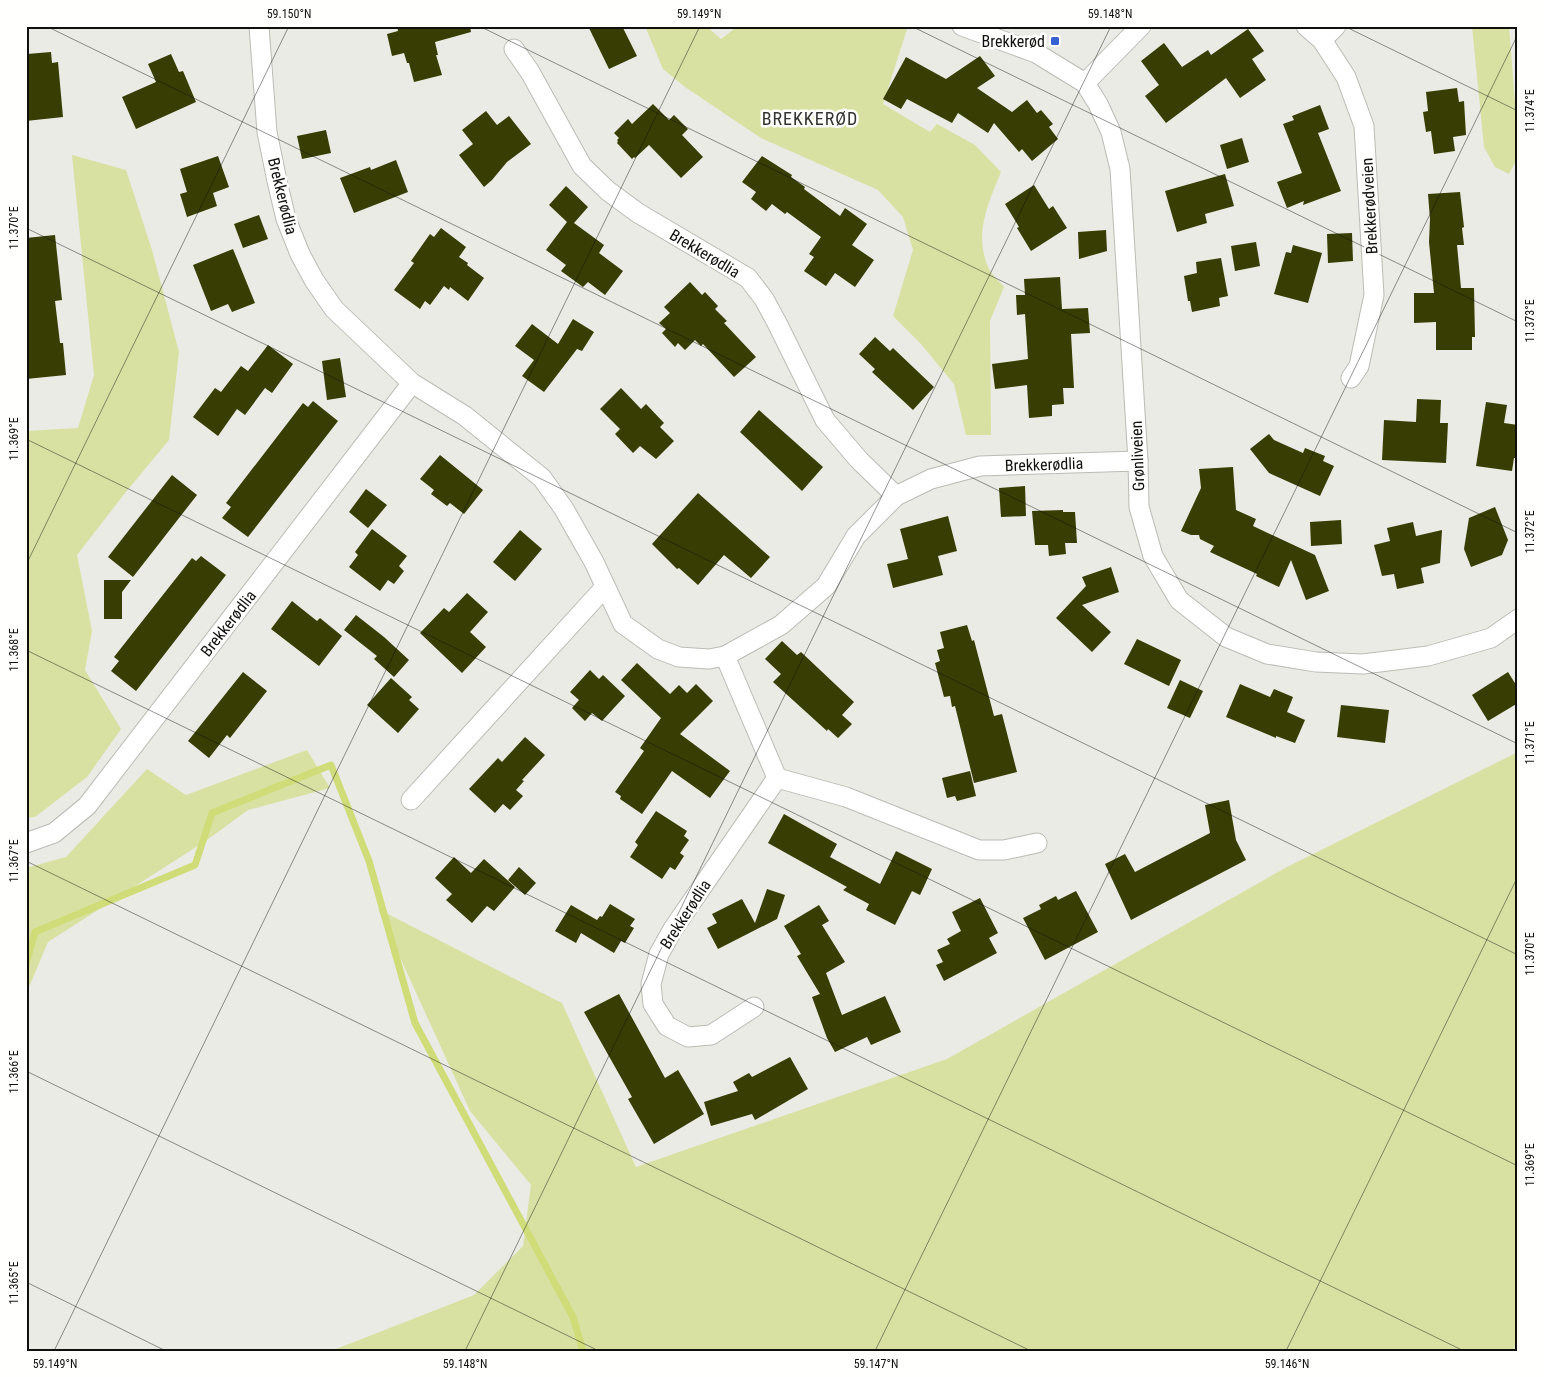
<svg xmlns="http://www.w3.org/2000/svg" width="1544" height="1377" font-family="'Roboto Condensed',sans-serif">
<style>
.green{fill:#d8e1a2}
.lines{fill:none;stroke-linecap:round;stroke-linejoin:round}
.stream{stroke:#d0dc78;stroke-width:7}
.building{fill:#383d03}
.minor-casing{stroke:#babcb5;stroke-width:21}
.minor{stroke:#fff;stroke-width:19}
.ticks{fill:none;stroke:#10110f;stroke-width:1;stroke-opacity:0.45}
.poi-dot{fill:#3561d1;stroke:#fffffe;stroke-width:2}
.labels{text-anchor:middle;stroke-width:5;stroke-linejoin:round;paint-order:stroke}
.poi-label{font-size:16px;fill:#10110f;stroke:#fffffe;text-anchor:end}
.street-label{font-size:16px;fill:#10110f;stroke:#fffffe}
.neighbourhood-label{font-size:18px;letter-spacing:1px;fill:#33342f;stroke:#fffffe}
.neatline{fill:none;stroke:#10110f;stroke-width:2}
.ticks-label{font-size:12px;text-anchor:middle;fill:#10110f}
</style>
<rect width="100%" height="100%" fill="#eaebe4"/>
<g class="green">
<path d="M645 26H706L721 39 738 26H908L883 104 930 132 937 124 975 145 1001 172C988 204 973 234 989 269 992 275 999 281 1004 287L990 321 991 435H966L954 384 921 344 893 316 913 250 903 217 878 190 761 138 685 87 663 69Z"/>
<path d="M1472 26H1509L1517 129V159L1509 174 1495 167 1484 147Z"/>
<path d="M72 155 126 170 152 250 179 352 169 440 125 493 77 555 92 631 85 670 121 729 87 777 35 817 26 818V431L78 428 94 375Z"/>
<path d="M307 750 330 788 248 810 207 840 48 942 29 987 26 988V868L66 857 147 769 186 795Z"/>
<path d="M1518 752V1351H331L474 1295 523 1246 531 1185 470 1111 378 909 562 1003 636 1167 947 1059 1287 867Z"/>
</g>
<g class="lines">
<path class="stream" d="M26 964 35 932 195 865 212 813 331 765 369 861 415 1023 573 1317 583 1351"/>
</g>
<g class="building">
<path d="M397 26H470L471 32 435 42 438 55H436L442 75 414 82 409 63H407L404 53 392 56 387 34 398 31Z"/>
<path d="M588 26H622L637 56 609 69Z"/>
<path d="M1248 29 1264 51 1252 59 1266 80 1240 98 1226 78 1166 123 1145 96 1159 85 1141 61 1164 43 1182 67 1208 50 1211 55Z"/>
<path d="M51 52 52 63 58 62 63 117 26 121V66H28L27 54Z"/>
<path d="M171 54 179 72 183 71 196 102 136 129 122 97 156 82 148 64Z"/>
<path d="M980 56 995 76 977 88 1012 112 1027 100 1037 113 1041 110 1053 124 1049 127 1058 139 1032 161 1022 149 1019 152 994 123 988 133 958 113 952 123 907 99 901 109 883 99 906 57 946 79Z"/>
<path d="M1457 88 1459 102 1464 101 1466 135 1453 137 1455 151 1434 154 1431 131 1426 132 1423 112 1428 111 1426 92Z"/>
<path d="M653 104 669 120 674 115 688 129 682 135 703 157 681 178 649 145 635 158 634 157 632 159 617 143 618 141 617 140 619 138 614 133 628 119 632 124Z"/>
<path d="M1320 105 1329 129 1318 133 1341 191 1303 205 1304 201 1287 208 1277 182 1302 173 1283 124 1294 120 1292 116Z"/>
<path d="M486 111 497 125 509 116 531 144 507 162 492 180 484 187 459 155 473 144 462 130Z"/>
<path d="M326 130 331 153 302 159 297 136Z"/>
<path d="M1242 138 1249 162 1227 169 1220 145Z"/>
<path d="M218 156 229 187 213 193 217 206 187 217 180 194 187 192 180 169Z"/>
<path d="M762 156 792 175 791 177 805 187 804 189 840 216 845 208 867 224 852 245 874 260 855 287 835 273 826 286 804 271 814 257 809 254 821 237 787 212 785 214 772 204 766 211 751 199 756 192 742 182Z"/>
<path d="M396 160 408 192 354 213 340 178 370 167 371 170Z"/>
<path d="M1225 174 1234 206 1205 214 1207 223 1177 232 1165 191Z"/>
<path d="M1034 185 1049 209 1053 206 1067 228 1031 251 1017 228 1019 227 1005 204Z"/>
<path d="M566 186 588 207 574 223 604 245 599 253 623 271 605 295 588 282 583 287 561 271 566 265 546 250 567 222 549 205Z"/>
<path d="M1460 192 1464 227 1462 228 1464 245H1457L1461 288H1474L1475 337H1472V350H1436V322L1414 323V293H1434L1429 242 1430 219 1428 194Z"/>
<path d="M259 215 268 239 243 248 234 224Z"/>
<path d="M441 228 466 247 459 257 468 263 467 265 484 278 468 301 450 287 449 290 444 286 430 305 425 301 420 309 394 290 414 263 411 261 430 234 434 237Z"/>
<path d="M1106 230 1107 251 1079 259 1078 232Z"/>
<path d="M1352 233 1353 261 1328 263 1327 234Z"/>
<path d="M55 235 62 300 55 301 60 343H63L66 375 26 379V331L29 330 26 298V238Z"/>
<path d="M1256 242 1260 266 1235 271 1231 246Z"/>
<path d="M1293 245 1322 253 1308 303 1274 294 1286 252 1291 253Z"/>
<path d="M233 249 255 303 232 312 228 304 211 311 193 265Z"/>
<path d="M1221 258 1228 296 1219 298 1220 306 1192 312 1190 301H1188L1184 276 1197 273 1196 262Z"/>
<path d="M1060 277 1062 309 1088 308 1090 333 1071 334 1074 388H1063L1064 404 1052 405V416L1029 418 1027 385 995 389 992 364 1028 359 1025 314 1017 315 1016 295H1025L1024 279Z"/>
<path d="M690 282 702 295 705 292 718 306 715 309 727 321 724 323 756 357 734 377 703 344 701 346 695 340 685 350 678 343 675 347 662 333 666 329 659 323 670 313 664 307Z"/>
<path d="M573 319 594 332 582 351 577 349 544 392 522 376 534 360 515 346 532 324 558 344Z"/>
<path d="M875 337 890 351 893 348 934 387 913 410 872 372 875 369 859 354Z"/>
<path d="M268 345 293 364 272 393 265 388 245 415 237 409 218 436 193 417 215 388 221 392 241 366 248 371Z"/>
<path d="M340 358 346 397 327 400 322 361Z"/>
<path d="M621 388 641 409 646 404 664 423 660 427 674 441 656 459 640 446 633 453 615 434 620 429 600 409Z"/>
<path d="M1417 399 1441 400 1440 423H1448L1446 463 1382 460 1384 420 1416 422Z"/>
<path d="M313 401 338 421 248 537 222 518 231 507 226 503 303 403 308 407Z"/>
<path d="M1486 402 1507 405 1504 423 1518 425V458H1514L1512 471 1476 466Z"/>
<path d="M759 410 823 467 802 491 740 432Z"/>
<path d="M1269 434 1274 440 1303 453 1305 448 1325 456 1323 461 1334 466 1320 496 1269 473 1250 449Z"/>
<path d="M440 455 483 490 464 514 450 503 447 506 431 494 434 490 420 479Z"/>
<path d="M1233 467 1236 510 1256 519 1253 526 1315 555 1329 591 1306 600 1291 560 1279 587 1256 576 1257 574 1210 552 1214 546 1200 539 1199 535H1191L1181 531 1201 488 1199 469Z"/>
<path d="M172 475 197 495 133 577 108 557Z"/>
<path d="M1025 486 1026 516 1001 517 999 488Z"/>
<path d="M366 489 387 505 368 528 349 512Z"/>
<path d="M698 493 770 557 751 578 724 555 698 585 679 568 677 569 652 544Z"/>
<path d="M1495 507 1508 540 1502 555 1471 567 1464 549 1469 518Z"/>
<path d="M1063 510V512H1075L1077 543H1065L1066 554 1049 556 1048 545H1035L1032 511Z"/>
<path d="M948 516 957 551 938 556 943 575 893 588 887 564 908 559 900 529Z"/>
<path d="M1341 520 1342 544 1311 546 1310 522Z"/>
<path d="M1413 522 1416 536 1442 530 1440 563 1421 568 1424 583 1397 589 1394 574 1382 576 1374 545 1390 541 1387 528Z"/>
<path d="M372 529 407 556 399 566 404 571 394 584 388 580 380 591 349 567 358 555 355 552Z"/>
<path d="M520 530 542 549 515 581 493 562Z"/>
<path d="M201 556 226 575 136 691 111 671 119 661 114 657 192 558 196 561Z"/>
<path d="M1111 567 1119 592 1082 605 1111 632 1092 652 1056 618 1086 586 1082 577Z"/>
<path d="M104 580H131L122 592V619H104Z"/>
<path d="M467 593 488 612 470 632 486 647 462 673 420 633 444 608 449 612Z"/>
<path d="M292 601 317 621 320 618 342 636 319 666 271 629Z"/>
<path d="M356 615 384 637 409 660 394 677 374 659 377 656 344 630Z"/>
<path d="M967 625 972 641 974 640 994 716 1002 714 1017 772 974 783 955 706 952 707 950 696 944 697 935 663 940 661 937 650 944 648 940 632Z"/>
<path d="M1137 639 1181 660 1169 686 1124 664Z"/>
<path d="M782 641 797 655 801 652 854 702 842 715 852 724 838 738 828 729 827 731 773 682 781 674 765 659Z"/>
<path d="M637 663 670 694 679 685 687 693 696 684 713 701 680 734 730 771 710 798 672 771 642 814 620 799 621 796 615 792 644 751 640 748 661 718 621 680Z"/>
<path d="M590 670 599 679 603 675 625 696 602 721 592 713 585 721 572 708 579 700 570 692Z"/>
<path d="M243 672 267 691 230 738 227 735 209 758 188 741Z"/>
<path d="M1508 672 1518 688V703L1488 721 1472 695Z"/>
<path d="M391 678 412 697 409 700 419 709 398 733 367 705Z"/>
<path d="M1180 680 1203 691 1190 718 1167 708Z"/>
<path d="M1240 684 1270 697 1274 689 1293 697 1287 712 1305 720 1295 743 1276 736V738L1226 717Z"/>
<path d="M1341 705 1389 710 1385 743 1337 737Z"/>
<path d="M525 737 545 755 522 780 524 781 516 790 523 796 510 810 503 804 495 813 469 789 498 758 502 762Z"/>
<path d="M970 771 976 796 957 801 955 796 947 798 942 778Z"/>
<path d="M1229 800 1236 840 1246 860 1131 920 1105 864 1125 854 1135 872 1210 833 1205 805Z"/>
<path d="M656 811 687 831 684 836 689 840 680 853 684 856 675 870 670 867 662 879 630 857 638 845 635 842Z"/>
<path d="M784 814 837 844 830 857 880 884 896 851 932 869 920 895 912 891 895 925 866 910 869 904 843 890 847 887 768 843Z"/>
<path d="M454 857 471 873 484 859 515 887 494 911 487 906 472 923 446 900 452 894 435 878Z"/>
<path d="M519 867 536 883 525 895 508 880Z"/>
<path d="M767 889 785 895 777 919 718 949 707 928 717 923 712 914 742 899 755 923Z"/>
<path d="M1076 891 1098 932 1045 960 1023 918 1041 909 1039 905 1056 896 1058 900Z"/>
<path d="M980 898 998 933 989 938 997 953 944 981 936 965 943 962 937 950 950 944 947 939 961 931 952 912Z"/>
<path d="M610 904 635 919 630 926 634 928 625 943 621 941 614 953 581 933 576 943 555 931 571 905 597 920 600 916 602 917Z"/>
<path d="M819 905 829 921 822 925 845 962 826 973 842 1015 885 996 901 1032 871 1045 867 1037 835 1052 827 1038 812 997 820 994 797 956 801 954 784 926Z"/>
<path d="M619 994 665 1078 678 1070 704 1114 654 1144 628 1099 632 1097 584 1012Z"/>
<path d="M790 1057 808 1089 755 1120 752 1114 711 1126 704 1102 738 1091 733 1082 749 1073 752 1077Z"/>
</g>
<g class="lines">
<defs>
<g id="minor">
<path d="M259 26 267 132 277 181 286 219 300 254 314 280 334 309 412 383 465 416 542 478 564 509 594 562 623 624 658 649 679 657 709 659 725 656 781 625 826 586 856 536 896 496 931 479 980 466 1138 461"/>
<path d="M962 26 1036 53 1085 83 1098 104 1111 132 1120 169 1138 461 1139 507 1153 556 1179 600 1226 637 1267 654 1316 662 1363 664 1428 656 1491 638 1518 619"/>
<path d="M1306 26 1322 40 1346 77 1364 126 1374 295 1359 366 1351 378"/>
<path d="M1322 40 1336 26"/>
<path d="M514 49 530 72 582 166 608 191 638 213 748 278 764 299 776 321 825 420 859 460 896 496"/>
<path d="M1085 83 1141 26"/>
<path d="M725 656 777 778 846 797 979 850H1004L1037 843"/>
<path d="M411 800 605 587"/>
<path d="M26 843 54 833 87 806 412 383"/>
<path d="M754 1007 711 1035 688 1037 667 1026 653 1004 651 984 659 954 673 929 777 778"/>
</g>
</defs>
<use href="#minor" class="minor-casing"/>
<use href="#minor" class="minor"/>
</g>
<path class="ticks" d="M46 26 1518 744M479 26 1518 533M911 26 1518 322M1344 26 1518 111M26 228 1518 955M26 439 1518 1166M26 565 289 26M26 650 1464 1351M26 861 1031 1351M26 1071 599 1351M26 1282 166 1351M54 1351 700 26M465 1351 1111 26M875 1351 1518 34M1286 1351 1518 876"/>
<rect class="poi-dot" x="1050" y="36" width="10" height="10" rx="2.5"/>
<g class="labels">
<g class="poi-label">
<text x="1045" y="47">Brekkerød</text>
</g>
<g class="street-label">
<text transform="translate(283 196) rotate(76)" y="6">Brekkerødlia</text>
<text transform="translate(1369 206) rotate(-93)" y="6">Brekkerødveien</text>
<text transform="translate(705 253) rotate(31)" y="6">Brekkerødlia</text>
<text transform="translate(1137 456) rotate(-92)" y="6">Grønliveien</text>
<text transform="translate(1044 464) rotate(-2)" y="6">Brekkerødlia</text>
<text transform="translate(228 623) rotate(-52)" y="6">Brekkerødlia</text>
<text transform="translate(685 914) rotate(-57)" y="6">Brekkerødlia</text>
</g>
<g class="neighbourhood-label">
<text x="810" y="125">BREKKERØD</text>
</g>
</g>
<rect width="1544" height="1377" fill="none" stroke="#fffffe" stroke-width="55"/>
<rect x="28" y="28" width="1488" height="1322" class="neatline"/>
<g class="ticks-label">
<text x="289" y="18">59.150°N</text>
<text x="699" y="18">59.149°N</text>
<text x="1110" y="18">59.148°N</text>
<text transform="translate(1530 111) rotate(-90)" y="4">11.374°E</text>
<text transform="translate(14 228) rotate(-90)" y="4">11.370°E</text>
<text transform="translate(1530 321) rotate(-90)" y="4">11.373°E</text>
<text transform="translate(14 439) rotate(-90)" y="4">11.369°E</text>
<text transform="translate(1530 532) rotate(-90)" y="4">11.372°E</text>
<text transform="translate(14 650) rotate(-90)" y="4">11.368°E</text>
<text transform="translate(1530 743) rotate(-90)" y="4">11.371°E</text>
<text transform="translate(14 861) rotate(-90)" y="4">11.367°E</text>
<text transform="translate(1530 954) rotate(-90)" y="4">11.370°E</text>
<text transform="translate(14 1072) rotate(-90)" y="4">11.366°E</text>
<text transform="translate(1530 1165) rotate(-90)" y="4">11.369°E</text>
<text transform="translate(14 1283) rotate(-90)" y="4">11.365°E</text>
<text x="55" y="1368">59.149°N</text>
<text x="465" y="1368">59.148°N</text>
<text x="876" y="1368">59.147°N</text>
<text x="1287" y="1368">59.146°N</text>
</g>
</svg>
